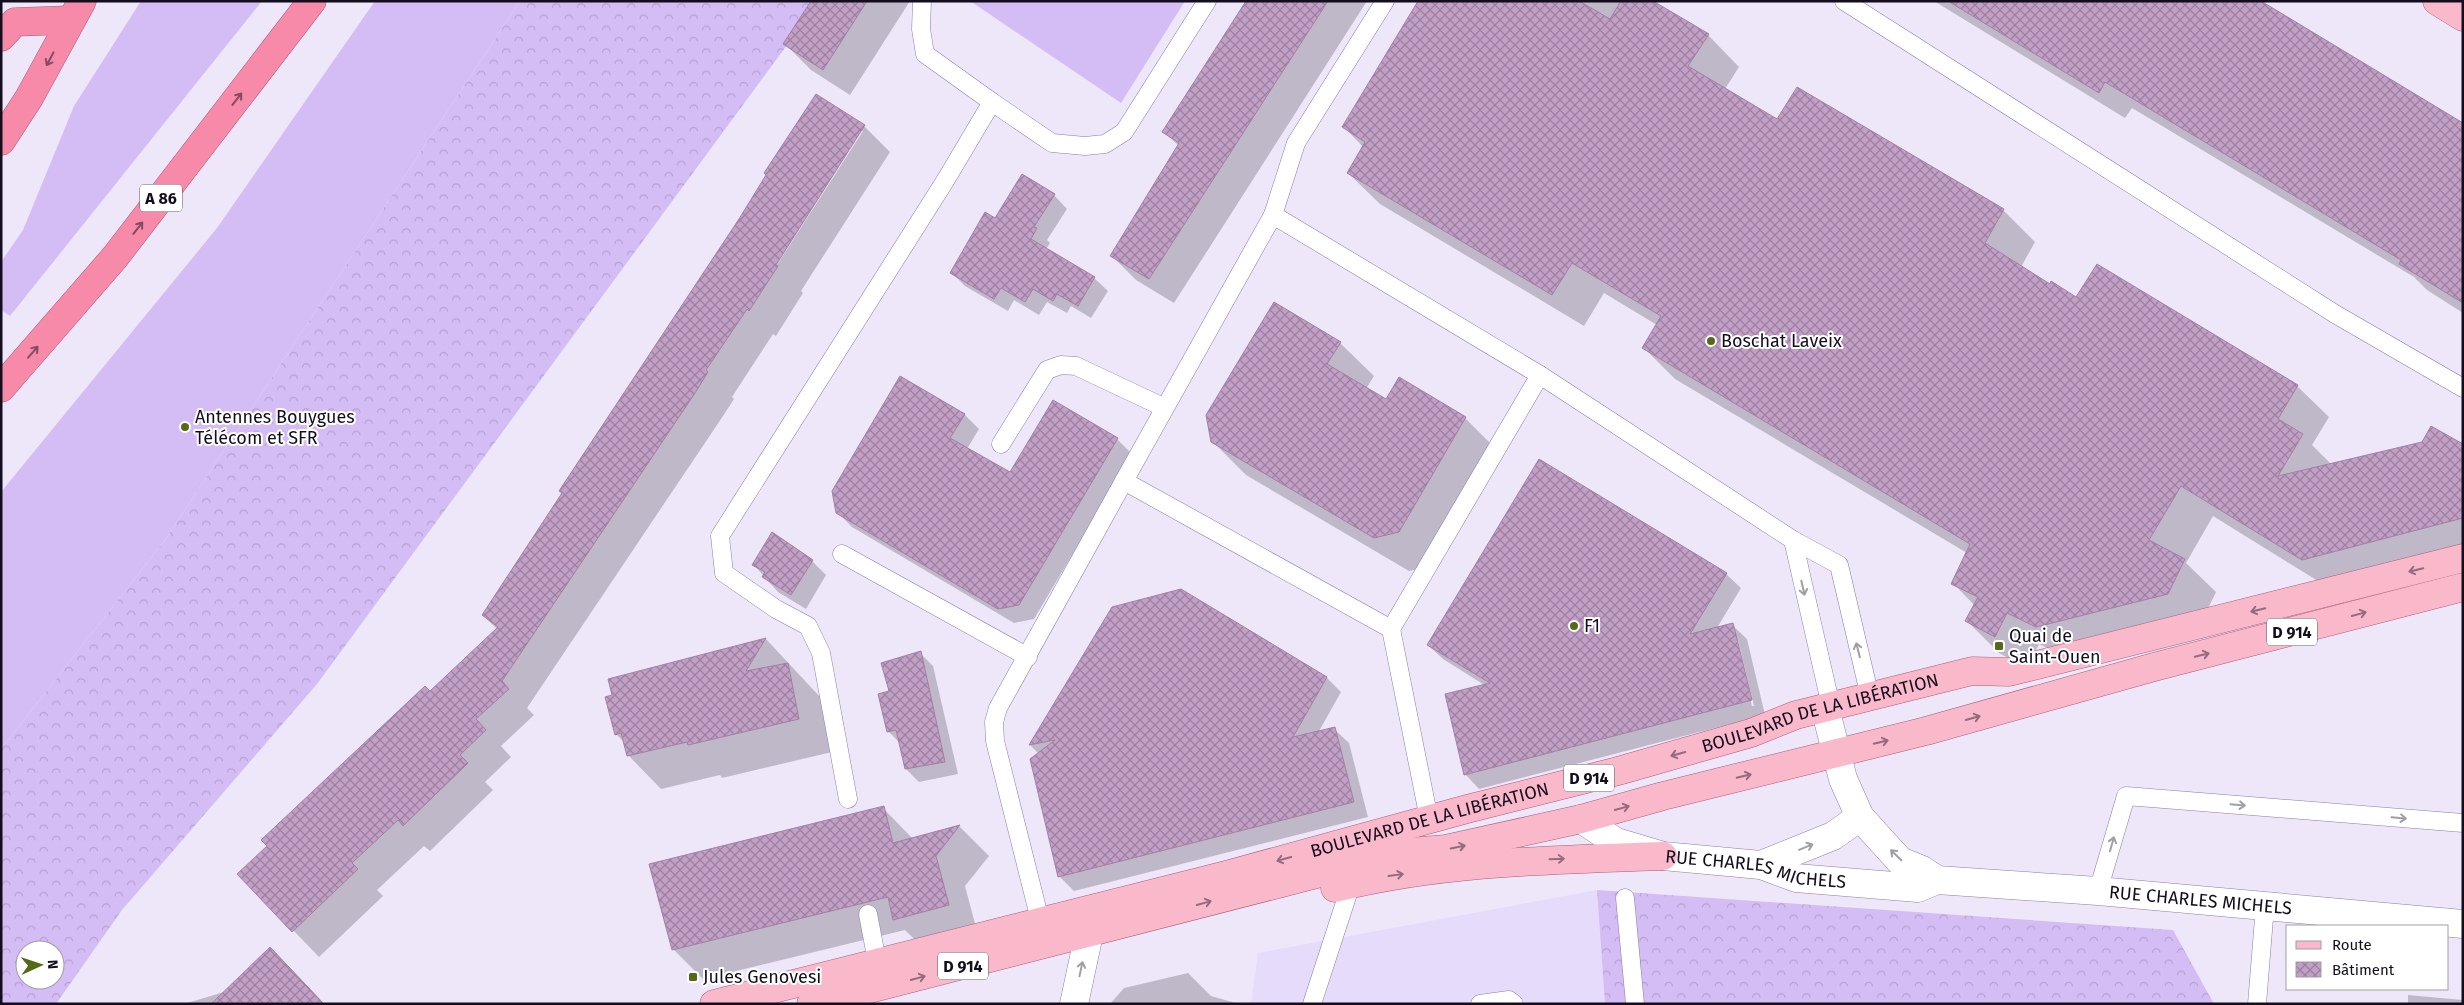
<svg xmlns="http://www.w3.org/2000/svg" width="2464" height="1005" font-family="'Fira Sans',sans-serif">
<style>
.built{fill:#e7dbfc}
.grass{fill:#d4bdf5}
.forest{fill:url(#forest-crowns);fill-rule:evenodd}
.shadow{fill:#0003;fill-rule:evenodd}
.building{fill:url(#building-cross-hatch);stroke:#a280a5}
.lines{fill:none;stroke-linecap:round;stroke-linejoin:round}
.service-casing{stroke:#8e7ca7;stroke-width:19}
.minor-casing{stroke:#8e7ca7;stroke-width:29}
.primary-casing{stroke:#a75e77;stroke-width:29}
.motorway-casing{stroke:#a75e77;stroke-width:29}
.service{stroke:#fff;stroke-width:18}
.minor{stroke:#fff;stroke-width:28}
.primary{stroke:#fab9cb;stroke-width:28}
.motorway{stroke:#f68aa8;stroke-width:28}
.oneway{stroke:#844c62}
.oneway2{stroke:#926c7d}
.oneway3{stroke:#a19ea5}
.poi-dot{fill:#556a17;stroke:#fff;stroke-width:2}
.labels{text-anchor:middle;stroke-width:4;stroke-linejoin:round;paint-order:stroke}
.shield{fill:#fff;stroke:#5a5661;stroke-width:1}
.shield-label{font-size:16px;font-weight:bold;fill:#130d1d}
.poi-label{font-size:18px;fill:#130d1d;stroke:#fff;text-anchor:start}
.street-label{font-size:18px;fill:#130d1d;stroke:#fff}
</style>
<defs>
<pattern id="forest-crowns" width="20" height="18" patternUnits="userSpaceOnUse" patternTransform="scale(1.25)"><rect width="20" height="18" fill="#d4bdf5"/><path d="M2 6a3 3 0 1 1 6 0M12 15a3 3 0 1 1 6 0" fill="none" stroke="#b5a1d2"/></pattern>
<pattern id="building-cross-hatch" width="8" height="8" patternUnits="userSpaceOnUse" patternTransform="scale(1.25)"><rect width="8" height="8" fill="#c29fc5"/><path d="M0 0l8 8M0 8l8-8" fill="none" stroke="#9c809f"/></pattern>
</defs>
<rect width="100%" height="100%" fill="#eee7fa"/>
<path class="built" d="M1597 890 1605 1004H1251L1258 953Z"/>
<g class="grass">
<path d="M141 1H262L10 316 1 310V262L23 230 74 106Z"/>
<path d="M375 1H520L165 540 1 749V492L217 228Z"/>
<path d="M970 1H1185L1121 103Z"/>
</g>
<g class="forest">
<path d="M520 1H816L804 22 317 684 122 910 56 1004H1V749L165 540ZM25 950H55V980H25Z"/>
<path d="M1597 890 2173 930 2214 1004H1605Z"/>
</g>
<g class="shadow">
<path d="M812 1H910L850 95 811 70 785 44Z"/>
<path d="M1247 1H1367L1174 303 1136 280 1112 256 1179 146 1164 132Z"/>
<path d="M1419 1H1651L1708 35 1739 67 1725 89 1777 121 1797 89 2003 210 2035 242 2021 267 2050 286 2076 299 2297 386 2329 417 2312 445 2332 465 2463 446V558L2334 591 2213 516 2186 563 2216 592 2200 625 2069 659 2039 644 2027 668 1999 653 1967 621 1975 606 1953 583 1967 553 1675 379 1644 348 1657 325 1604 293 1584 326 1380 204 1348 173 1363 147 1344 127Z"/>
<path d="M1934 1H2258L2463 126V313L2427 290 2414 277 2132 108 2125 118Z"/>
<path d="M816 95 864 126 890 152 801 291 803 293 776 336 773 334 732 397 734 399 721 419 527 708 534 715 501 746 511 757 485 782 493 790 430 851 424 846 377 890 383 896 319 957 239 874 269 846 263 840 425 688 430 693 497 629 483 615 563 494 560 490 740 219 768 175 766 173ZM860 131H863L773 271 771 270Z"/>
<path d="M1022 175 1054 195 1067 209 1047 240 1050 243 1046 249 1094 278 1108 291 1091 318 1071 306 1067 313 1047 302 1039 315 1014 300 1008 311 965 286 952 273 996 220Z"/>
<path d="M1340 343 1374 376 1366 389 1387 401 1465 418 1498 451 1432 566 1409 571 1246 475 1212 441Z"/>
<path d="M901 377 965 415 979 429 967 449 1011 474 1054 402 1117 439 1132 454 1034 619 1014 623 852 527 837 512Z"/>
<path d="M1540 461 1726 574 1741 588 1717 628 1732 625 1747 639 1765 715 1479 789 1465 774 1486 686 1443 659 1428 645ZM1735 640H1738L1754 706H1752Z"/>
<path d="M812 561 826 575 806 609 778 592 753 564Z"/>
<path d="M1113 608 1327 678 1341 692 1318 733 1334 729 1349 743 1368 817 1074 891 1059 876 1039 754 1030 745Z"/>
<path d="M766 639 821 698 832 752 722 778 720 775 661 789 628 755 625 743 616 734 614 696 610 680Z"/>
<path d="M920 653 933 666 958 774 919 782 906 769 900 743 888 731 891 692Z"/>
<path d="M883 808 913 839 960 827 989 856 965 886 978 935 924 949 905 930 703 979 673 949Z"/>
<path d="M270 949 324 1004H184L224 992Z"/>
<path d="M1188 973 1211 996 1239 1004H1110L1124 988Z"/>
<path d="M2408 995 2463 1000V1004H2408Z"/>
</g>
<g class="building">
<path d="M811 1H867L823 70 783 44Z"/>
<path d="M1246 1H1328L1149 279 1110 256 1179 143 1162 132Z"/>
<path d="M1418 1H1579L1610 19 1621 1H1653L1709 34 1688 66 1777 119 1797 87 2004 209 1985 243 2050 284 2051 281 2076 297 2097 264 2298 385 2278 419 2303 434 2278 476 2422 442 2431 426 2463 444V518L2302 560 2181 486 2149 540 2185 559 2168 594 2036 627 2007 613 1995 637 1965 621 1978 597 1951 584 1970 544 1642 348 1661 316 1572 263 1552 295 1347 173 1365 142 1342 127Z"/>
<path d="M1948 1H2261L2463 123V303L2399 264 2401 260 2105 82 2099 93Z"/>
<path d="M816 94 865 125 776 265 778 266 749 311 747 309 706 370 708 372 695 393 502 681 509 689 476 719 486 730 460 755 468 763 403 826 398 820 352 863 358 869 292 932 237 874 267 846 261 840 425 686 430 691 498 627 482 615 562 493 559 491 739 219 766 175 764 173Z"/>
<path d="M1022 174 1055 194 1034 227 1037 228 1031 239 1095 277 1078 306 1057 294 1053 301 1033 289 1025 302 1001 288 994 299 950 273 985 212 995 218Z"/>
<path d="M1274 302 1341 342 1327 364 1386 399 1399 377 1466 417 1399 532 1374 538 1211 442 1206 415Z"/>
<path d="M900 376 965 414 950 438 1010 472 1053 400 1118 438 1019 605 998 609 836 513 832 491Z"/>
<path d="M1539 459 1727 573 1690 634 1733 623 1752 700 1464 775 1445 694 1490 683 1427 645Z"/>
<path d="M772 532 813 560 791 595 762 577 765 572 752 565Z"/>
<path d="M1181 589 1327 677 1293 737 1335 727 1354 802 1058 877 1030 759 1055 740 1029 745 1112 607Z"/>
<path d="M766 638 746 671 788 663 799 719 688 745 687 742 627 756 621 733 615 735 605 697 612 695 608 679Z"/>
<path d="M921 651 945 762 905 769 896 730 887 732 878 694 889 691 881 663Z"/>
<path d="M884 806 893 843 960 825 936 856 949 905 893 920 888 897 672 950 649 864Z"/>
<path d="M270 947 324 1004H211Z"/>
</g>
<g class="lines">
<defs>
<g id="service">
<path d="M1844 1 2335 314 2463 388"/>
<path d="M992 102 1052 143 1085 146 1105 144 1124 132 1207 1"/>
<path d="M1273 215 1296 143 1385 1"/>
<path d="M1540 375 1793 540 1839 565 1870 697"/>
<path d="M1001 444 1047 370 1061 365 1076 366 1163 407"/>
<path d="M1124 481 1273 215 1540 375 1391 629"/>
<path d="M1793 540 1833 715"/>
<path d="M842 554 1028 657"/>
<path d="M848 799 821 653 808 626 776 609 724 573 720 536 945 181 992 102 925 54 921 29 922 1"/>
<path d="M2098 891 2126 796 2463 823"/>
<path d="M1625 898 1635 1004"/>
<path d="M868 914 879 972"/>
<path d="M1043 932 995 741 994 722 998 708 1124 481 1391 629 1429 819"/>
<path d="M1312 1004 1353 878"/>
<path d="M1480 1004 1509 1000 1514 1004"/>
<path d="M2257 1004 2265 906"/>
</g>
<g id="minor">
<path d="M1825 708 1843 779 1860 817 1900 861 1922 870 1937 880"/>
<path id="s1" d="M1581 819 1616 842 1663 856 1761 865 1796 878 1918 888 1937 880 2098 891 2463 924"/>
<path d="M1761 865 1833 836 1860 817"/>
<path d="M1074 1004 1089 934"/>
</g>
<g id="primary">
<path d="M2437 1 2463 17"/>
<path d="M1335 888C1443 861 1553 860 1663 856"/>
<path id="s2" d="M714 1004 1226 875 1467 809 1618 771 1751 733 1796 715 1972 671 2009 672 2463 558"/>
<path d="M811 1004 1398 853 1446 849 1581 819 1663 796 1926 731 2154 667 2463 587"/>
</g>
<g id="motorway">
<path d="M1 37 15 22 70 20"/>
<path d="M1 141 29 98 82 1"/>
<path d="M1 388 115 257 312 1"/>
</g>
</defs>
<use href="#service" class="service-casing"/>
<use href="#minor" class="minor-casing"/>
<use href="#primary" class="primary-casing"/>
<use href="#motorway" class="motorway-casing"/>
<use href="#service" class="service"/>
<use href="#minor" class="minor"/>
<use href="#primary" class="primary"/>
<use href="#motorway" class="motorway"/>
</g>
<defs><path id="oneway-shaft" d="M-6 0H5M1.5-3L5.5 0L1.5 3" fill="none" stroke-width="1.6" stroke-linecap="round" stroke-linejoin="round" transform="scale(1.25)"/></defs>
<g class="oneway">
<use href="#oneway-shaft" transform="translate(50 59) rotate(118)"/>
<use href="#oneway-shaft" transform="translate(237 99) rotate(-52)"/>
<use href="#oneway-shaft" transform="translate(138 228) rotate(-52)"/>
<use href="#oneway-shaft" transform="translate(33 352) rotate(-49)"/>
</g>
<g class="oneway2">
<use href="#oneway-shaft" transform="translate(2416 570) rotate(166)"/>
<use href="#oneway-shaft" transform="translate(2258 610) rotate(166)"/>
<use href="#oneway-shaft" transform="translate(2359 614) rotate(-15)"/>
<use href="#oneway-shaft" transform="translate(2202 655) rotate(-14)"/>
<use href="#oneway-shaft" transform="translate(1973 718) rotate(-16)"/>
<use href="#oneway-shaft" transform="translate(1881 742) rotate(-14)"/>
<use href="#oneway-shaft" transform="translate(1678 754) rotate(164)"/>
<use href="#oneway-shaft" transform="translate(1744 776) rotate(-14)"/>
<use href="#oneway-shaft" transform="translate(1622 808) rotate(-15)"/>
<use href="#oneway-shaft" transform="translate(1458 847) rotate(-12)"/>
<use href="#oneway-shaft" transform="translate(1284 859) rotate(165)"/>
<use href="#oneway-shaft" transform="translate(1557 859) rotate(-2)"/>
<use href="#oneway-shaft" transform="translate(1396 875) rotate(-8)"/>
<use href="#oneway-shaft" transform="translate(1204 903) rotate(-15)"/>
<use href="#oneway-shaft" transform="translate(918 978) rotate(-15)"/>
</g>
<g class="oneway3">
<use href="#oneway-shaft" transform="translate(1803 588) rotate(77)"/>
<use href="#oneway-shaft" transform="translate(1858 650) rotate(-104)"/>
<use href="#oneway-shaft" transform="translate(2238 805) rotate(5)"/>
<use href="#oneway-shaft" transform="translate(2399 818) rotate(5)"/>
<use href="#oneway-shaft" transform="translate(2112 844) rotate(-74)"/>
<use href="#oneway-shaft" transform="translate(1806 847) rotate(-22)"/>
<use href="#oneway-shaft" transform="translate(1896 855) rotate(-136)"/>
<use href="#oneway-shaft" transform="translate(1081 969) rotate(-78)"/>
</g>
<g class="poi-dot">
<circle cx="1711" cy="341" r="5"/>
<circle cx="185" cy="427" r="5"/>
<circle cx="1574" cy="626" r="5"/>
<rect x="1994" y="641" width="10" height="10" rx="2.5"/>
<rect x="688" y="972" width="10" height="10" rx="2.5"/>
</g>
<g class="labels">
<g class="shield">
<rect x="140" y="184.5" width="42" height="27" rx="4"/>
<rect x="2267" y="618.5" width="50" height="27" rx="4"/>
<rect x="1564" y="764.5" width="50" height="27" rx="4"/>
<rect x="938" y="952.5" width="50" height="27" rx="4"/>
</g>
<g class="shield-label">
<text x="161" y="204">A 86</text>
<text x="2292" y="638">D 914</text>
<text x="1589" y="784">D 914</text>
<text x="963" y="972">D 914</text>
</g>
<g class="poi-label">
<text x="1721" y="347">Boschat Laveix</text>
<text x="195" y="423">Antennes Bouygues<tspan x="195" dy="21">Télécom et SFR</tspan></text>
<text x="1584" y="632">F1</text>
<text x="2009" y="642">Quai de<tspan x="2009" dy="21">Saint-Ouen</tspan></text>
<text x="703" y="983">Jules Genovesi</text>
</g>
<g class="street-label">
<text dy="6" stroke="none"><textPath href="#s2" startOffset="1144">BOULEVARD DE LA LIBÉRATION</textPath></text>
<text dy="6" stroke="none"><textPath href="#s2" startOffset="739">BOULEVARD DE LA LIBÉRATION</textPath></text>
<text dy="6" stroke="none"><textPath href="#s1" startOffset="185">RUE CHARLES MICHELS</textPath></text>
<text dy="6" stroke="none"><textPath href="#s1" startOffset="634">RUE CHARLES MICHELS</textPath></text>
</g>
</g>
<rect width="2464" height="1005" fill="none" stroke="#130d1d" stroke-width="5"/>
<rect x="2286" y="925" width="162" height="65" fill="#ffffff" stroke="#a19ea5"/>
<rect x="2296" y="941" width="25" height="8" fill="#fab9cb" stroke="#a19ea5"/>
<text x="2332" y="950" font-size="15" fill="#130d1d">Route</text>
<rect x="2296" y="962" width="25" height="15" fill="url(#building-cross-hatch)" stroke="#a19ea5"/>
<text x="2332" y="975" font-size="15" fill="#130d1d">Bâtiment</text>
<g transform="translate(40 965) rotate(87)"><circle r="24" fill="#ffffff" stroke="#a19ea5"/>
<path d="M0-4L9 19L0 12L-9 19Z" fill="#556a17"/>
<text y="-8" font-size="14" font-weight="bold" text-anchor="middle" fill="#130d1d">N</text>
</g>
</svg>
